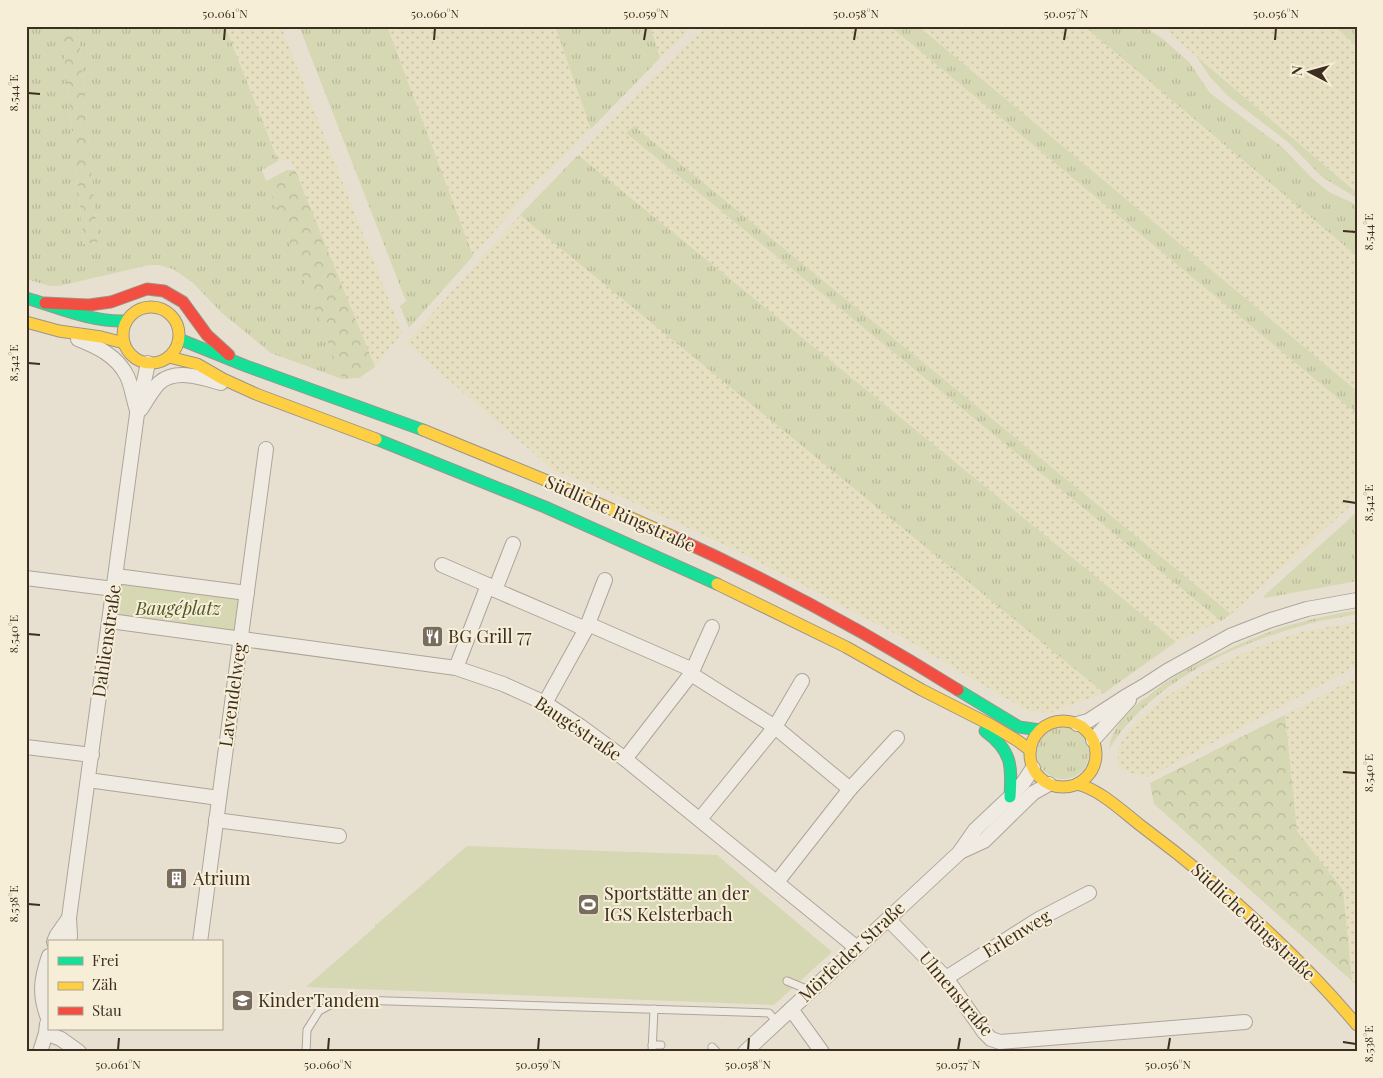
<svg xmlns="http://www.w3.org/2000/svg" width="1383" height="1078" font-family="'Playfair Display',serif">
<style>
.farmland{fill:url(#farmland-dots)}
.grass{fill:url(#grass-tufts)}
.forest{fill:url(#forest-crowns)}
.park{fill:#d6d7b3}
.lines{fill:none;stroke-linecap:round;stroke-linejoin:round}
.lane-casing{stroke:#ada599;stroke-width:9}
.street-casing{stroke:#ada599;stroke-width:16}
.fast-casing{stroke:#9c958a;stroke-width:13}
.slow-casing{stroke:#9c958a;stroke-width:13}
.jam-casing{stroke:#9c958a;stroke-width:13}
.lane{stroke:#efebe3;stroke-width:7}
.street{stroke:#efebe3;stroke-width:14}
.fast{stroke:#16e098;stroke-width:11}
.slow{stroke:#ffcf43;stroke-width:11}
.jam{stroke:#f24e42;stroke-width:11}
.ticks{fill:none;stroke:#3d2e20;stroke-width:2}
.labels{text-anchor:middle;stroke-width:4;stroke-linejoin:round;paint-order:stroke}
.street-label{font-size:18px;fill:#3d2e20;stroke:#f7eed8}
.park-label{font-size:18px;font-style:italic;fill:#4d5a26;stroke:#f7eed8}
.poi-label{font-size:18px;fill:#3d2e20;stroke:#f7eed8;text-anchor:start}
.neatline{fill:none;stroke:#3d2e20;stroke-width:2}
.ticks-label{font-size:12px;text-anchor:middle;fill:#3d2e20}
</style>
<defs>
<pattern id="farmland-dots" width="8" height="8" patternUnits="userSpaceOnUse" patternTransform="scale(1.25)"><rect width="8" height="8" fill="#e6dfc2"/><path d="M2 2h.1M6 6h.1" fill="none" stroke="#c6c0a6" stroke-width="1.8" stroke-linecap="round"/></pattern>
<pattern id="grass-tufts" width="24" height="20" patternUnits="userSpaceOnUse" patternTransform="scale(1.25)"><rect width="24" height="20" fill="#d6d7b3"/><path d="M3 7l-1-3M5 7V3M7 7l1-3M15 17l-1-3M17 17v-4M19 17l1-3" fill="none" stroke="#b9b99a"/></pattern>
<pattern id="forest-crowns" width="20" height="18" patternUnits="userSpaceOnUse" patternTransform="scale(1.25)"><rect width="20" height="18" fill="#d6d7b3"/><path d="M2 6a3 3 0 1 1 6 0M12 15a3 3 0 1 1 6 0" fill="none" stroke="#b9b99a"/></pattern>
</defs>
<rect width="100%" height="100%" fill="#e7e0d1"/>
<g class="farmland">
<path d="M225 26H281L402 333 375 367 291 160 278 161Z"/>
<path d="M387 26H555L591 129 536 183 473 256Z"/>
<path d="M650 26H693L660 58Z"/>
<path d="M708 26H890L1357 414V500L1231 614 634 126 626 134 1221 621 1176 642 578 155 678 53Z"/>
<path d="M918 26H1084L1357 256V391Z"/>
<path d="M1161 26H1334L1357 46V193Z"/>
<path d="M520 215 1104 693 1050 713 1030 711 1003 697 909 641 738 551 621 497 553 470 406 343Z"/>
<path d="M1357 622V666L1149 777 1123 771 1119 767 1117 750 1130 729 1163 699 1203 672 1250 650 1300 632Z"/>
<path d="M1357 677V988L1352 981 1343 890 1297 831 1285 715Z"/>
</g>
<g class="grass">
<path d="M26 26H61L84 244 98 242 78 26H225L278 161 262 170 342 379 271 353 222 313 192 282 173 269 159 265H149L59 286H50L26 279Z"/>
<path d="M299 26H387L473 256 409 328 400 306 406 301Z"/>
<path d="M555 26H650L660 58 591 129Z"/>
<path d="M890 26H918L1357 391V414Z"/>
<path d="M1084 26H1144L1163 39 1189 62 1210 93 1282 147 1311 177 1329 192 1353 203 1357 206V256Z"/>
<path d="M1334 26H1357V46Z"/>
<path d="M1196 56 1357 193V198L1322 177 1289 143 1228 96 1210 77Z"/>
<path d="M634 126 1231 614 1221 621 626 133Z"/>
<path d="M578 155 1176 642 1104 693 520 215Z"/>
<path d="M1357 512V581L1265 598 1264 596Z"/>
<path d="M1357 610V614C1338 618 1319 620 1301 626 1229 646 1150 684 1109 749 1112 726 1128 713 1144 698L1145 699C1167 678 1194 665 1221 653 1233 647 1244 642 1256 637 1288 624 1323 616 1357 610Z"/>
<circle cx="1063" cy="753" r="26"/>
</g>
<g class="forest">
<path d="M61 26H78L98 242 84 244Z"/>
<path d="M287 170H295L375 367 359 378 342 379 266 181Z"/>
<path d="M1285 715 1297 831 1343 890 1352 981 1154 804 1150 783Z"/>
</g>
<g class="park">
<path d="M122 573 242 590 235 644 115 628Z"/>
<path d="M467 846 717 855 832 952 774 1005 306 987 375 927V924H377Z"/>
</g>
<g class="lines">
<defs>
<g id="lane">
<path d="M787 981 811 991"/>
<path d="M652 1045H661"/>
<path d="M712 1047 717 1052"/>
<path d="M306 1052 307 1030 319 1011 334 1003 357 1000 769 1013 777 1022"/>
<path d="M652 1052 654 1009"/>
</g>
<g id="street">
<path d="M78 339C98 347 117 356 127 376 132 386 133 399 137 410"/>
<path d="M141 409C146 401 153 389 159 383 176 368 203 378 221 383"/>
<path d="M442 565 488 585 495 590 586 629"/>
<path d="M116 576 247 593"/>
<path d="M26 578 114 589"/>
<path d="M495 590 513 544"/>
<path d="M110 621 456 668 503 684 545 703 580 726 625 759 857 948"/>
<path d="M588 624 693 670"/>
<path d="M456 668 488 585"/>
<path d="M691 674 712 627"/>
<path d="M545 703 586 629 605 580"/>
<path d="M1077 724 1088 721 1125 697 1144 686 1167 671 1230 636 1271 620 1307 609 1357 600"/>
<path d="M1093 740 1129 700"/>
<path d="M26 747 92 755"/>
<path d="M625 759 691 674 775 727 850 789"/>
<path d="M88 780 219 798"/>
<path d="M700 819 775 727 802 681"/>
<path d="M216 820 339 836"/>
<path d="M960 852 984 841 1033 793 1049 784"/>
<path d="M777 882 850 789 897 738"/>
<path d="M888 919 946 978 984 1032 991 1039 1000 1042 1245 1022"/>
<path d="M54 942 57 935 69 918"/>
<path d="M69 942 70 936 69 918 137 414 148 363"/>
<path d="M200 942 266 449"/>
<path d="M946 978 1039 919 1089 893"/>
<path d="M791 1009 822 1052"/>
<path d="M48 1018C39 995 41 979 49 956"/>
<path d="M46 1033 61 1039 79 1052"/>
<path d="M40 1052 46 1033 47 1024"/>
<path d="M745 1052 959 853 975 830 1010 797 1023 783 1033 768"/>
</g>
<g id="fast">
<path d="M26 298C60 308 90 322 126 321"/>
<path d="M179 339 246 366 423 430"/>
<path d="M376 439 545 507 717 584"/>
<path d="M958 690 1019 727 1040 730"/>
<path d="M985 731C1012 751 1012 765 1010 797"/>
</g>
<g id="slow">
<circle cx="151" cy="335" r="28"/>
<path d="M26 322 59 331 101 337 124 343"/>
<path d="M169 357 197 364 223 379 256 394 376 439"/>
<path d="M423 430 550 482 674 537"/>
<path d="M717 584 846 647 922 690 991 725 1018 741 1030 750"/>
<circle cx="1063" cy="754" r="33"/>
<path d="M1077 784C1099 789 1122 811 1140 825 1219 884 1293 949 1357 1025"/>
</g>
<g id="jam">
<path d="M45 303 89 305 111 302 147 289 164 291 183 302 207 335 229 355"/>
<path d="M674 537C773 582 866 632 958 690"/>
</g>
</defs>
<use href="#lane" class="lane-casing"/>
<use href="#street" class="street-casing"/>
<use href="#fast" class="fast-casing"/>
<use href="#slow" class="slow-casing"/>
<use href="#jam" class="jam-casing"/>
<use href="#lane" class="lane"/>
<use href="#street" class="street"/>
<use href="#fast" class="fast"/>
<use href="#slow" class="slow"/>
<use href="#jam" class="jam"/>
</g>
<path class="ticks" d="M224 40 225 28M434 40 435 28M644 40 646 28M854 40 856 28M1064 40 1066 28M1275 40 1276 28M28 93 40 94M1343 231 1356 232M28 363 40 364M1343 501 1356 503M28 634 40 635M1343 772 1356 773M28 904 40 905M1343 1042 1356 1044M118 1050 119 1038M328 1050 329 1038M538 1050 539 1038M748 1050 749 1038M958 1050 960 1038M1168 1050 1170 1038"/>
<defs>
<symbol id="restaurant-square" viewBox="-11 -11 22 22"><rect x="-9" y="-9" width="18" height="18" rx="4" fill="#786c5e" stroke="#f7eed8"/><path d="M-5-6h1v4h1v-4h1v4h1v-4h1v5L-1.5 .5V6h-2V.5L-5-1ZM5-6V6H3V1.5H1.5Q1.5-4 5-6Z" fill="#fff"/></symbol>
<symbol id="building-square" viewBox="-11 -11 22 22"><rect x="-9" y="-9" width="18" height="18" rx="4" fill="#786c5e" stroke="#f7eed8"/><path d="M-4-6H4V6H1V3H-1V6H-4ZM-2.5-4.3h1.7v1.8h-1.7ZM.8-4.3h1.7v1.8H.8ZM-2.5-1h1.7V.8h-1.7ZM.8-1h1.7V.8H.8Z" fill="#fff"/></symbol>
<symbol id="stadium-square" viewBox="-11 -11 22 22"><rect x="-9" y="-9" width="18" height="18" rx="4" fill="#786c5e" stroke="#f7eed8"/><path d="M0-5a6.5 5 0 1 0 0 10a6.5 5 0 1 0 0-10ZM-3.5-1.8h7v3.6h-7Z" fill="#fff"/></symbol>
<symbol id="school-square" viewBox="-11 -11 22 22"><rect x="-9" y="-9" width="18" height="18" rx="4" fill="#786c5e" stroke="#f7eed8"/><path d="M0-5L7-2L0 1L-7-2ZM-4 1L0 2.5L4 1V4Q0 6-4 4Z" fill="#fff"/></symbol>
</defs>
<g fill-rule="evenodd">
<use href="#restaurant-square" x="420" y="624" width="25" height="25"/>
<use href="#building-square" x="164" y="866" width="25" height="25"/>
<use href="#stadium-square" x="576" y="892" width="25" height="25"/>
<use href="#school-square" x="230" y="988" width="25" height="25"/>
</g>
<g class="labels">
<g class="street-label">
<text transform="translate(620 514) rotate(24)" y="6">Südliche Ringstraße</text>
<text transform="translate(107 641) rotate(-82)" y="6">Dahlienstraße</text>
<text transform="translate(233 695) rotate(-82)" y="6">Lavendelweg</text>
<text transform="translate(578 729) rotate(34)" y="6">Baugéstraße</text>
<text transform="translate(1253 922) rotate(43)" y="6">Südliche Ringstraße</text>
<text transform="translate(1017 934) rotate(-31)" y="6">Erlenweg</text>
<text transform="translate(852 952) rotate(-43)" y="6">Mörfelder Straße</text>
<text transform="translate(956 994) rotate(50)" y="6">Ulmenstraße</text>
</g>
<g class="park-label">
<text x="178" y="615">Baugéplatz</text>
</g>
<g class="poi-label">
<text x="448" y="643">BG Grill 77</text>
<text x="193" y="885">Atrium</text>
<text x="604" y="900">Sportstätte an der<tspan x="604" dy="21">IGS Kelsterbach</tspan></text>
<text x="258" y="1007">KinderTandem</text>
</g>
</g>
<rect width="1383" height="1078" fill="none" stroke="#f7eed8" stroke-width="55"/>
<rect x="48" y="940" width="175" height="90" fill="#f7eed8" stroke="#ada18e"/>
<rect x="58" y="957" width="25" height="8" fill="#16e098" stroke="#ada18e"/>
<text x="92" y="966" font-size="15" fill="#3d2e20">Frei</text>
<rect x="58" y="982" width="25" height="8" fill="#ffcf43" stroke="#ada18e"/>
<text x="92" y="990" font-size="15" fill="#3d2e20">Zäh</text>
<rect x="58" y="1007" width="25" height="8" fill="#f24e42" stroke="#ada18e"/>
<text x="92" y="1016" font-size="15" fill="#3d2e20">Stau</text>
<g transform="translate(1310 72) rotate(276)" stroke="#f7eed8" stroke-width="4" paint-order="stroke">
<path d="M0-4L9 19L0 12L-9 19Z" fill="#3d2e20"/>
<text y="-8" font-size="14" font-weight="bold" text-anchor="middle" fill="#3d2e20">N</text>
</g>
<rect x="28" y="28" width="1328" height="1022" class="neatline"/>
<g class="ticks-label">
<text x="225" y="18">50.061°N</text>
<text x="435" y="18">50.060°N</text>
<text x="646" y="18">50.059°N</text>
<text x="856" y="18">50.058°N</text>
<text x="1066" y="18">50.057°N</text>
<text x="1276" y="18">50.056°N</text>
<text transform="translate(14 93) rotate(-90)" y="4">8.544°E</text>
<text transform="translate(1369 232) rotate(-90)" y="4">8.544°E</text>
<text transform="translate(14 363) rotate(-90)" y="4">8.542°E</text>
<text transform="translate(1369 503) rotate(-90)" y="4">8.542°E</text>
<text transform="translate(14 634) rotate(-90)" y="4">8.540°E</text>
<text transform="translate(1369 773) rotate(-90)" y="4">8.540°E</text>
<text transform="translate(14 904) rotate(-90)" y="4">8.538°E</text>
<text transform="translate(1369 1044) rotate(-90)" y="4">8.538°E</text>
<text x="118" y="1069">50.061°N</text>
<text x="328" y="1069">50.060°N</text>
<text x="538" y="1069">50.059°N</text>
<text x="748" y="1069">50.058°N</text>
<text x="958" y="1069">50.057°N</text>
<text x="1168" y="1069">50.056°N</text>
</g>
</svg>
